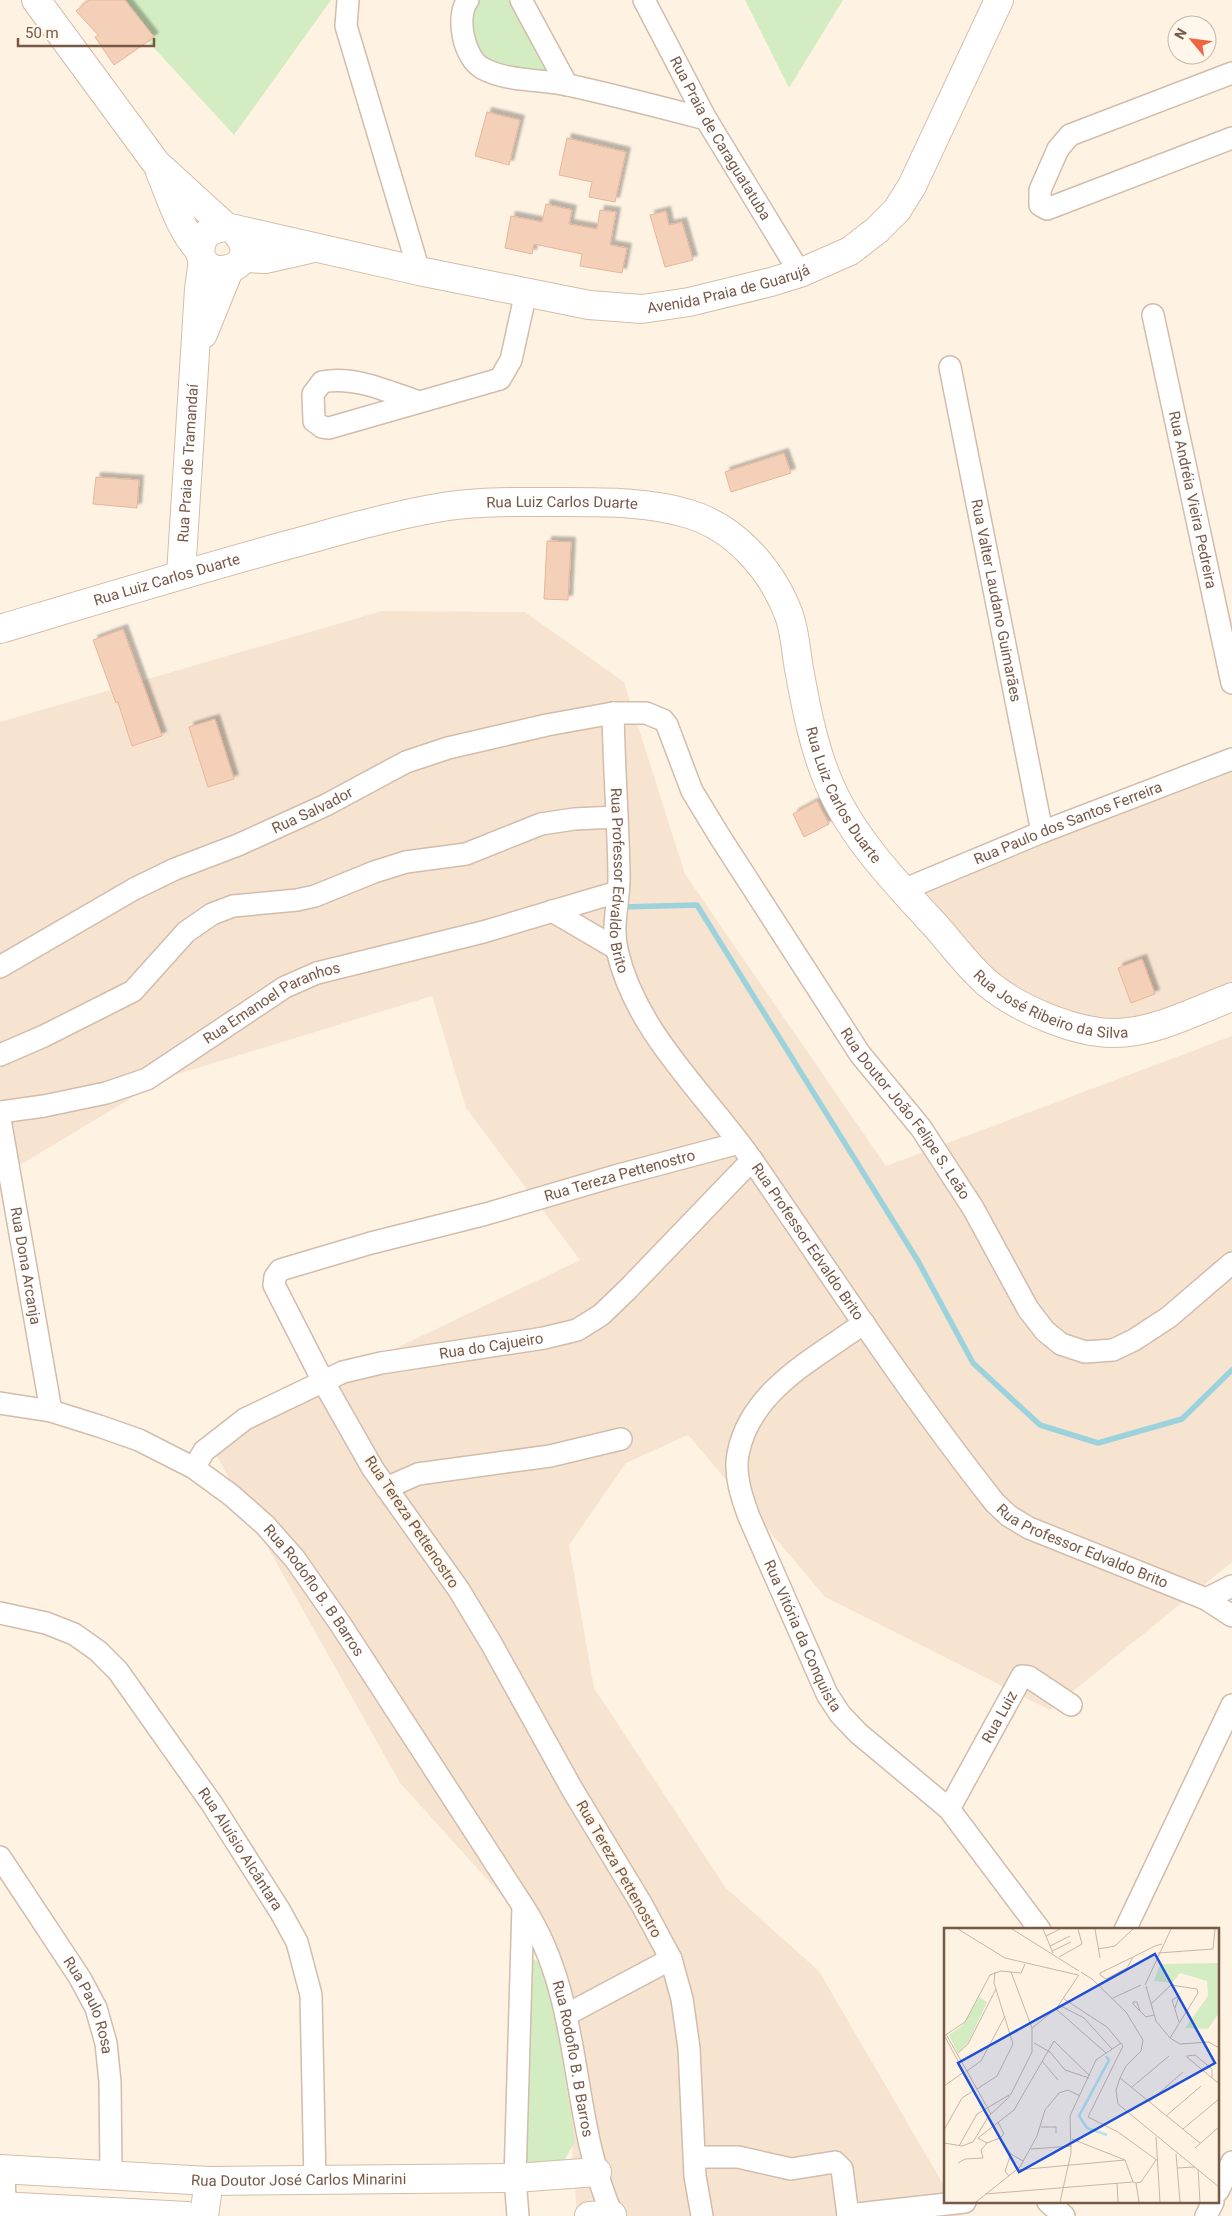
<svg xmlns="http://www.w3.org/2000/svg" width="1232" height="2216" font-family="Roboto,sans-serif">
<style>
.residential{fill:#f6e4d1}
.green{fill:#d3ecc1}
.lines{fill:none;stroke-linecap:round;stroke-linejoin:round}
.stream{stroke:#9cd2db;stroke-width:5.5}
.building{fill:#f5d0b9;stroke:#e8b598;filter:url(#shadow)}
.street-casing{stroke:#d2bcab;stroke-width:24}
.secondary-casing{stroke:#d5bca9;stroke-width:30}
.street{stroke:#fff;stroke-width:21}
.secondary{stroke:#fff;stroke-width:28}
.labels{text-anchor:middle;stroke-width:4;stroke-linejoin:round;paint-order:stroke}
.street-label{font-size:15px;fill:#775847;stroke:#fff7eb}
.inset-river{fill:none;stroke:#b6e2e8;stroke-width:2.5}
.inset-road{fill:none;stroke:#c8b5a5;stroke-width:1}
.view{fill:#1d4ed8;fill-opacity:0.15;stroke:#1d4ed8;stroke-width:2.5}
.inset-edge{fill:none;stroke:#775847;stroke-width:2.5}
</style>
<defs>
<filter id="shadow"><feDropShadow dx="4.5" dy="-4.5" stdDeviation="1" flood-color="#0004"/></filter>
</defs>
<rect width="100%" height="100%" fill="#fef3e3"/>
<g class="residential">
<path d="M382 611 525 612 624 682 685 874 886 1166 1232 1036V1562L1050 1710 825 1597 688 1435 626 1463 569 1545 594 1688 726 1888 819 1971 946 2189V2202H953L961 2216H577L566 2066 553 1952 400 1783 207 1439 580 1260 466 1108 432 996 165 1078 0 1177V722Z"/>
<path d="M1232 758V996L1163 1024 1056 1015 1007 987 905 883Z"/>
</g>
<g class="green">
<path d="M110 0H331L234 135Z"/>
<path d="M479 0H508L512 4 552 75 493 67 478 58 469 11Z"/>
<path d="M745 0H843L789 88Z"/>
<path d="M529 1958 539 1962 549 1974 575 2141 560 2168 522 2173Z"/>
</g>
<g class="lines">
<path class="stream" d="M621 907 697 905 918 1261 973 1363 1040 1425 1098 1443 1182 1419 1232 1370"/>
</g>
<g class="building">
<path d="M89 0H125L154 37 114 65 95 37 98 35 76 11Z"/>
<path d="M487 112 520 120 509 165 475 156Z"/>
<path d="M567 138 626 152 615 202 589 197 592 182 559 175Z"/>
<path d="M546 204 572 210 569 224 597 229 600 210 616 212 610 245 627 248 622 273 580 266 582 254 534 244 532 254 505 248 511 216 542 222Z"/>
<path d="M666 211 669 225 682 222 693 260 665 267 650 215Z"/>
<path d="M784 453 791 473 731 492 725 472Z"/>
<path d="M96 477 139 480 137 508 93 504Z"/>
<path d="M547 541 571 542 568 600 544 599Z"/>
<path d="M123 629 162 736 132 746 118 702 116 703 93 640Z"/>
<path d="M215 719 234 779 208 787 189 727Z"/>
<path d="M817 801 829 824 804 837 793 814Z"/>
<path d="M1142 959 1155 994 1131 1003 1118 968Z"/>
</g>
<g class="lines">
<defs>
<g id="street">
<path d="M348 0 346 26 419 271"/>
<path d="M468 0C455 16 464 58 482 68 507 82 541 79 568 85 614 95 660 107 706 119"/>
<path d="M521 0 567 85"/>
<path id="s1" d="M644 0 706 119 800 273"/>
<path d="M1232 73 1070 135 1058 149 1040 190V205L1047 209 1232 138"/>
<path id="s2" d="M1153 315 1232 683"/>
<path id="s3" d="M950 367 1042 832"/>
<path d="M419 402C389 392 353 375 322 382L313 394 314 421 322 427 329 428 500 379 511 360 526 292"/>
<path id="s4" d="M613 713C614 767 618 820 619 873 620 899 611 924 617 950 636 1033 705 1093 752 1160 831 1275 908 1393 995 1503L1009 1516 1029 1528 1206 1599 1232 1616"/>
<path id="s5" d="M903 890 1042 832 1232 759"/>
<path d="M552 911 617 949"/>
<path id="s6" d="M0 967 134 889 175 869 238 845 326 805 406 762 448 748 547 725 613 713H646L663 720 667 725 692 791 720 837 860 1054 921 1128 973 1208 1028 1309 1045 1331 1061 1344 1085 1352 1113 1350 1134 1340 1169 1317 1232 1263"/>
<path d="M0 1055 44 1036 133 991 186 932 212 914 233 906 297 900 315 896 374 872 406 862 466 854 541 824 574 819 616 817"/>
<path id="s7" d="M0 1112 44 1106 106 1093 147 1079 285 987 317 973 483 932 617 892"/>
<path id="s8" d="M0 1119 51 1411"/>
<path id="s9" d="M864 1323C816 1358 750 1390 738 1454 734 1475 742 1498 749 1517L827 1694 840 1714 858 1733 949 1809 1040 1930"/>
<path id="s10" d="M0 1403 51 1411 99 1426 139 1440 194 1468 231 1495 265 1525 295 1559 341 1625 523 1906 515 2178 518 2216"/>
<path id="s11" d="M194 1468 204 1451 245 1419 343 1372 381 1363 544 1338 577 1330 601 1315 629 1288 752 1160"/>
<path d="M386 1488 418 1474 550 1456 621 1439"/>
<path d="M1206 1599 1232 1586"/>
<path id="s12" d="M0 1613 46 1623 74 1634 98 1651 118 1671 212 1804 280 1911 297 1942 311 1995 315 2182"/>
<path id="s13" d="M949 1809 1022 1676 1029 1677 1071 1705"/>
<path id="s14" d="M0 1857 80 1978 96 2008 106 2043 110 2082 111 2174"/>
<path id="s15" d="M523 1906C585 2000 568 2117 613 2216"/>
<path d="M1125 1930 1232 1705"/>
<path d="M566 2015 671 1959"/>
<path d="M695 2157H738L791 2169 835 2162 842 2169 848 2216"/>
<path d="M4 2169 5 2206"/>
<path d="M1218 2191 1232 2162"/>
<path d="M1048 2202 1064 2216"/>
<path d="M848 2215 965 2202"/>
<path id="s16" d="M702 2216 695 2176 689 2048 682 1999 671 1959 642 1905 572 1789 491 1643 459 1590 373 1469 323 1381 274 1285 275 1277 280 1270 371 1243 486 1214 615 1176 739 1143"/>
<path d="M1206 2216 1213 2202"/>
</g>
<g id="secondary">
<path d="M36 0 156 163 226 227"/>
<path d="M160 172C171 198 180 230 200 251"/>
<path id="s17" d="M235 231C272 273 188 287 202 242 205 231 215 228 226 227L419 271 589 305 642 309 689 302 771 282 800 273 850 251 877 230 897 210 912 186 999 0"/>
<path d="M243 258 265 259 309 249"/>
<path d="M203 334 229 270"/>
<path id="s18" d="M181 574 199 289 203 260"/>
<path id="s19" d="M0 629C97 600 193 571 291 544 343 530 396 514 449 506 487 501 527 502 566 502 606 502 650 502 689 514 736 528 772 570 789 615 795 632 796 652 799 669 806 707 813 745 828 781 850 835 895 882 934 924 951 943 967 965 986 982 1016 1008 1074 1033 1114 1033 1154 1033 1195 1011 1232 997"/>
<path id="s20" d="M0 2169 209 2181 515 2178 597 2172"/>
<path d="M0 2206 187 2216"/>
<path d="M204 2216 209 2181"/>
<path d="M589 2216 612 2215"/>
</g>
</defs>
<use href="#street" class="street-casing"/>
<use href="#secondary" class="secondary-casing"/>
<use href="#street" class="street"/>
<use href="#secondary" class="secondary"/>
</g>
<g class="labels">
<g class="street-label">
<text dy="5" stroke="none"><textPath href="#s1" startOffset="158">Rua Praia de Caraguatatuba</textPath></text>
<text dy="5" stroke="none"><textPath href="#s17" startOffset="640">Avenida Praia de Guarujá</textPath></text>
<text dy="5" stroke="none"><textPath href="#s18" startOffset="111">Rua Praia de Tramandaí</textPath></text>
<text dy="5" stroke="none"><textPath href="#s2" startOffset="189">Rua Andréia Vieira Pedreira</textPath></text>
<text dy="5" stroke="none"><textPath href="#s19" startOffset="579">Rua Luiz Carlos Duarte</textPath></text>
<text dy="5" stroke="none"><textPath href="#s19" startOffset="174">Rua Luiz Carlos Duarte</textPath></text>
<text dy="5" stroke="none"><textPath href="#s3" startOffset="238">Rua Valter Laudano Guimarães</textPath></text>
<text dy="5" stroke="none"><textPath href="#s19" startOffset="1044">Rua Luiz Carlos Duarte</textPath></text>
<text dy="5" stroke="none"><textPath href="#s6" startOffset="350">Rua Salvador</textPath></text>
<text dy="5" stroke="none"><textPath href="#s5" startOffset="178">Rua Paulo dos Santos Ferreira</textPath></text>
<text dy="5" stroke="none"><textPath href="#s4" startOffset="168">Rua Professor Edvaldo Brito</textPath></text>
<text dy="5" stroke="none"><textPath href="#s19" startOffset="1352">Rua José Ribeiro da Silva</textPath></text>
<text dy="5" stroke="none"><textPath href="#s7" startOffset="298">Rua Emanoel Paranhos</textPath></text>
<text dy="5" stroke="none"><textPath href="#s6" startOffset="1184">Rua Doutor João Felipe S. Leão</textPath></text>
<text dy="5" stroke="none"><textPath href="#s16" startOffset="1412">Rua Tereza Pettenostro</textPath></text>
<text dy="5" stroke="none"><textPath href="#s4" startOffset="588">Rua Professor Edvaldo Brito</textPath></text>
<text dy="5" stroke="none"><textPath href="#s8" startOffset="149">Rua Dona Arcanja</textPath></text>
<text dy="5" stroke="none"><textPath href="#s11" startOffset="331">Rua do Cajueiro</textPath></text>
<text transform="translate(412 1522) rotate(56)" y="5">Rua Tereza Pettenostro</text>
<text dy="5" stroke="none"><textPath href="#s4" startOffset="1008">Rua Professor Edvaldo Brito</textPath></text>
<text dy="5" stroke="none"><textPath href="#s10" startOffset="379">Rua Rodoflo B. B Barros</textPath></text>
<text dy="5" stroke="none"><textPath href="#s9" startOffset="382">Rua Vitória da Conquista</textPath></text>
<text dy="5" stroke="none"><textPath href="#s13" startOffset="105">Rua Luiz</textPath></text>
<text dy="5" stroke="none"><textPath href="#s12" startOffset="351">Rua Aluísio Alcântara</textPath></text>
<text transform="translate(619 1869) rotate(60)" y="5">Rua Tereza Pettenostro</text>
<text dy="5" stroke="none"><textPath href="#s14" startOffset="174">Rua Paulo Rosa</textPath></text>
<text dy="5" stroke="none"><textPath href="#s15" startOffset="162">Rua Rodoflo B. B Barros</textPath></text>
<text dy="5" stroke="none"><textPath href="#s20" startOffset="299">Rua Doutor José Carlos Minarini</textPath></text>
</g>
</g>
<g transform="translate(944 1928)">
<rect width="275" height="275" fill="#fef3e3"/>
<path d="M275 35V85L264 101 241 100 264 68 263 53 236 45 228 55 210 53 216 36ZM35 69 43 74 24 115 14 125 5 107 18 98Z" fill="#d3ecc1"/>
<path class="inset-river" d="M162 128 165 132 135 188 143 200 163 207"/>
<path class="inset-road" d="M14 1 61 30 134 47M68 1 135 43M99 1 109 25M151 1 156 30M102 8 116 1M106 18 126 8M154 21 171 18 189 1M108 23 127 14M214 25 269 21 271 1M115 29 138 16 134 1M189 29 183 40 162 51 156 47V45L189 29 211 18 218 16M137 44 148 51 182 84 199 112 197 123 182 138 176 150 172 162 174 176 275 259M201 57 227 1M202 58 212 93 226 110 236 116 265 114 275 120M169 70 197 57M120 71 163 99 179 118 144 189 174 204 214 233M207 76 227 57 253 61 254 65 226 110M115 77 140 90 168 121M231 80 235 68 228 72 235 94M112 81 162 125M196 83 193 74H189V76L202 89 210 87M88 100 112 81 135 47M2 106 47 186M0 107 44 189M0 108 21 94 46 47 57 43 77 45 81 36M90 115 106 124 121 142 145 150M14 125 24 116 52 61M98 133 114 152M23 143 37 133 61 88M176 150 256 215M268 150V141L251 127 243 128V129L268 150 273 154 275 155M0 158 20 144M188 159 225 128M33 161 53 148 69 116 50 55 51 44M205 174 239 144M222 188 257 158M54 194 60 206 56 210M97 199H112V205M239 201 275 171M0 202 18 170 29 163M212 209 216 274M34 210 70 182 110 113 146 148M34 210 43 215 56 210M56 210 67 226 79 233M128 211 181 232 189 254 192 255 195 274M0 215 18 218 29 214 44 189 66 168M15 218 33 186 67 166 88 124V100L67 44M251 220 275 199M87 221 128 218M232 226 236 274M14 235 21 231 39 230 37 222 43 215M233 240 251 239M254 241 256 274M73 242 181 232M65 248 61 243 67 226M173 255 174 274M192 255 197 254 212 232M41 266 189 254M32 274 76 239 93 208 101 182 115 165 124 162 136 168M116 274 127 225 126 188 152 132 177 115"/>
<path class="view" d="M211 26 271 135 75 244 14 135Z"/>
<rect width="275" height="275" class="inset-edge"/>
</g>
<g transform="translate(1192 40) rotate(299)"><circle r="24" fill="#fff7eb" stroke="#c9b7a9"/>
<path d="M0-4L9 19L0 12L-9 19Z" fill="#ef6441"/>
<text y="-8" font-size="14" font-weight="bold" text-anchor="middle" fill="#775847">N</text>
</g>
<path d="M18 38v8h136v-8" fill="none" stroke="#775847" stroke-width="2.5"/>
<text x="25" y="38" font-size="15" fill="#775847" stroke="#fff7eb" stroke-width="4" paint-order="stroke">50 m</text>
</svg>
